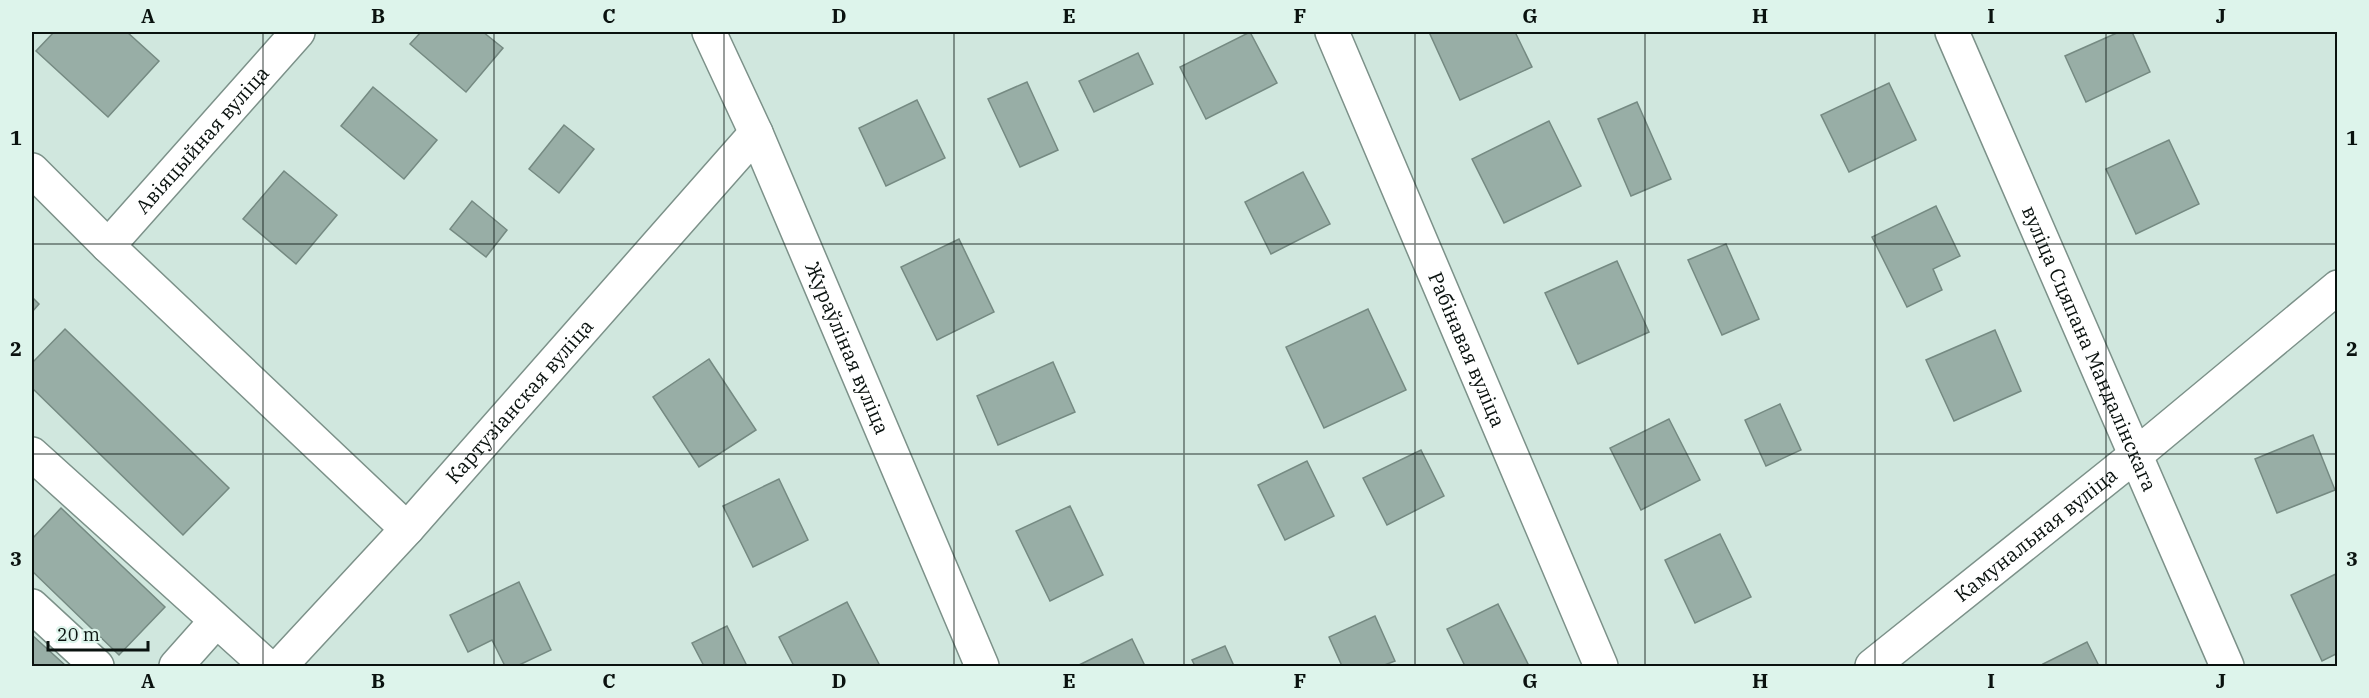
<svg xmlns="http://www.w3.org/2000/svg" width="2369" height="698" font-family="'IBM Plex Serif',serif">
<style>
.building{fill:#98aea6;stroke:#758a82;stroke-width:1.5}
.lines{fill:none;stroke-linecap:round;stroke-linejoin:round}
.minor-casing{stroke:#7c9189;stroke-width:36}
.minor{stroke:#fff;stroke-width:33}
.grid{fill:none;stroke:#0a120f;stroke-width:1.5;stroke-opacity:0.55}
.labels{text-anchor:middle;stroke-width:5;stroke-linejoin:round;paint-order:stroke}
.street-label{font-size:20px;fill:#0a120f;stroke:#ddf4eb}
.neatline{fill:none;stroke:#0a120f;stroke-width:2}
.grid-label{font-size:20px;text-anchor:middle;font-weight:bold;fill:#0a120f}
</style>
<rect width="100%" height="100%" fill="#d0e7de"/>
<g class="building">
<path d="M54 32H127L159 61 108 117 36 51Z"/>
<path d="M421 32H483L503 48 466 92 410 44Z"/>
<path d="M1250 32 1277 83 1206 119 1180 67Z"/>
<path d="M1429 32H1515L1532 67 1460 100Z"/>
<path d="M2119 32H2132L2150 72 2086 102 2065 56Z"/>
<path d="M1138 53 1153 84 1094 112 1079 81Z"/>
<path d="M1027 82 1058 150 1020 167 988 99Z"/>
<path d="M1889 83 1916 140 1849 172 1821 115Z"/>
<path d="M373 87 437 140 404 179 341 126Z"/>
<path d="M917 100 945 158 886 186 859 128Z"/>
<path d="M1637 102 1671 179 1631 196 1598 119Z"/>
<path d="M1549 121 1581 186 1504 223 1472 159Z"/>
<path d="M564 125 594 149 559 193 529 169Z"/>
<path d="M2169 140 2199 204 2136 234 2106 169Z"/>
<path d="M284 171 337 215 296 264 243 219Z"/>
<path d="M1303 172 1330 224 1271 254 1245 202Z"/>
<path d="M472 201 507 230 486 257 450 229Z"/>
<path d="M1936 206 1960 256 1933 269 1942 290 1907 307 1872 237Z"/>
<path d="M959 239 994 312 937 340 901 267Z"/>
<path d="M1726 244 1759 319 1722 335 1688 260Z"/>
<path d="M1617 261 1649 332 1578 364 1545 293Z"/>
<path d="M32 297 39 304 32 312Z"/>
<path d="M1368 309 1406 390 1324 428 1286 347Z"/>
<path d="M65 329 229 488 183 535 32 388V363Z"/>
<path d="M1995 330 2021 391 1954 421 1926 360Z"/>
<path d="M709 359 756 430 699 467 653 397Z"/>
<path d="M1053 362 1075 412 998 445 977 396Z"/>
<path d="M1780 404 1801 450 1766 466 1745 420Z"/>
<path d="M1669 419 1700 480 1641 510 1610 448Z"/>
<path d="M2313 435 2335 490 2277 513 2255 459Z"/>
<path d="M1421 450 1444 496 1387 525 1363 478Z"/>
<path d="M1307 461 1334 516 1285 540 1258 485Z"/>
<path d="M779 479 808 540 753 567 723 506Z"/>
<path d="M1070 506 1103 575 1050 601 1016 531Z"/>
<path d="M61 508 165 607 119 655 32 571V539Z"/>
<path d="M1720 534 1751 597 1695 623 1665 560Z"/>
<path d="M2338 573V653L2322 661 2291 595Z"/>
<path d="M519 582 551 650 517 666H505L492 640 468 652 450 615Z"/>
<path d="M847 602 880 666H794L779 637Z"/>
<path d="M1498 604 1529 666H1465L1447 629Z"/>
<path d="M1375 616 1395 661 1382 666H1342L1329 637Z"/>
<path d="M727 626 747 666H704L692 643Z"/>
<path d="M32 635 66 666H32Z"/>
<path d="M1132 639 1145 666H1077Z"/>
<path d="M2087 642 2099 666H2045L2043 664Z"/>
<path d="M1225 646 1234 666H1195L1192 660Z"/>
</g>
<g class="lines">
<defs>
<g id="minor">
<path id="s1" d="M709 32 756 133 982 666"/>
<path id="s2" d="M1332 32 1601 666"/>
<path id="s3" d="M1952 32 2227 666"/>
<path d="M32 170 108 246 407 529"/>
<path id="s4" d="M108 246 298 32"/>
<path d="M32 454 267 666"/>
<path d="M32 606 97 666"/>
<path d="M176 666 216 621"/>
<path id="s5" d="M280 666 407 529 756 133"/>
<path id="s6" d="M1872 666 2137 454 2338 287"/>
</g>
</defs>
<use href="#minor" class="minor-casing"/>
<use href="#minor" class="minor"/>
</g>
<path class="grid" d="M263 32V666M494 32V666M724 32V666M954 32V666M1184 32V666M1415 32V666M1645 32V666M1875 32V666M2106 32V666M32 244H2338M32 454H2338"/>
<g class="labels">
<g class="street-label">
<text dy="7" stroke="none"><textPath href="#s4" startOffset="142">Авіяцыйная вуліца</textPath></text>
<text dy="7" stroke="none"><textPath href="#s1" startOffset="345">Жураўліная вуліца</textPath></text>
<text dy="7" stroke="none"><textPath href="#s2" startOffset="345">Рабінавая вуліца</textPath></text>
<text dy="7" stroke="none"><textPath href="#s3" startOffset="345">вуліца Сцяпана Мандалінскага</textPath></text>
<text dy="7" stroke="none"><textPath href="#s5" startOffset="357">Картузіанская вуліца</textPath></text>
<text dy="7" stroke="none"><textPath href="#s6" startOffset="210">Камунальная вуліца</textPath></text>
</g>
</g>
<rect width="2369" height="698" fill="none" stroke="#ddf4eb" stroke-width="66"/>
<path d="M48 641v9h100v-9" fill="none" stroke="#0a120f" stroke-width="3"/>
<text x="57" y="641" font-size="18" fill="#0a120f" stroke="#ddf4eb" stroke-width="4.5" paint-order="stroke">20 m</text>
<rect x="33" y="33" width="2303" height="632" class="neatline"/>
<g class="grid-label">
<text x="148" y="23">A</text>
<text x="378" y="23">B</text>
<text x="609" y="23">C</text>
<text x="839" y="23">D</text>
<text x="1069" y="23">E</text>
<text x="1300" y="23">F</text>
<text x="1530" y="23">G</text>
<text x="1760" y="23">H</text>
<text x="1991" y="23">I</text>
<text x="2221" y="23">J</text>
<text x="16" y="145">1</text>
<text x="2352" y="145">1</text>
<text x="16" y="356">2</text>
<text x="2352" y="356">2</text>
<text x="16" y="566">3</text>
<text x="2352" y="566">3</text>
<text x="148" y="688">A</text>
<text x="378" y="688">B</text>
<text x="609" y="688">C</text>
<text x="839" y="688">D</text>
<text x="1069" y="688">E</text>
<text x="1300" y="688">F</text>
<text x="1530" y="688">G</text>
<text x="1760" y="688">H</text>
<text x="1991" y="688">I</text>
<text x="2221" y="688">J</text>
</g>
</svg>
